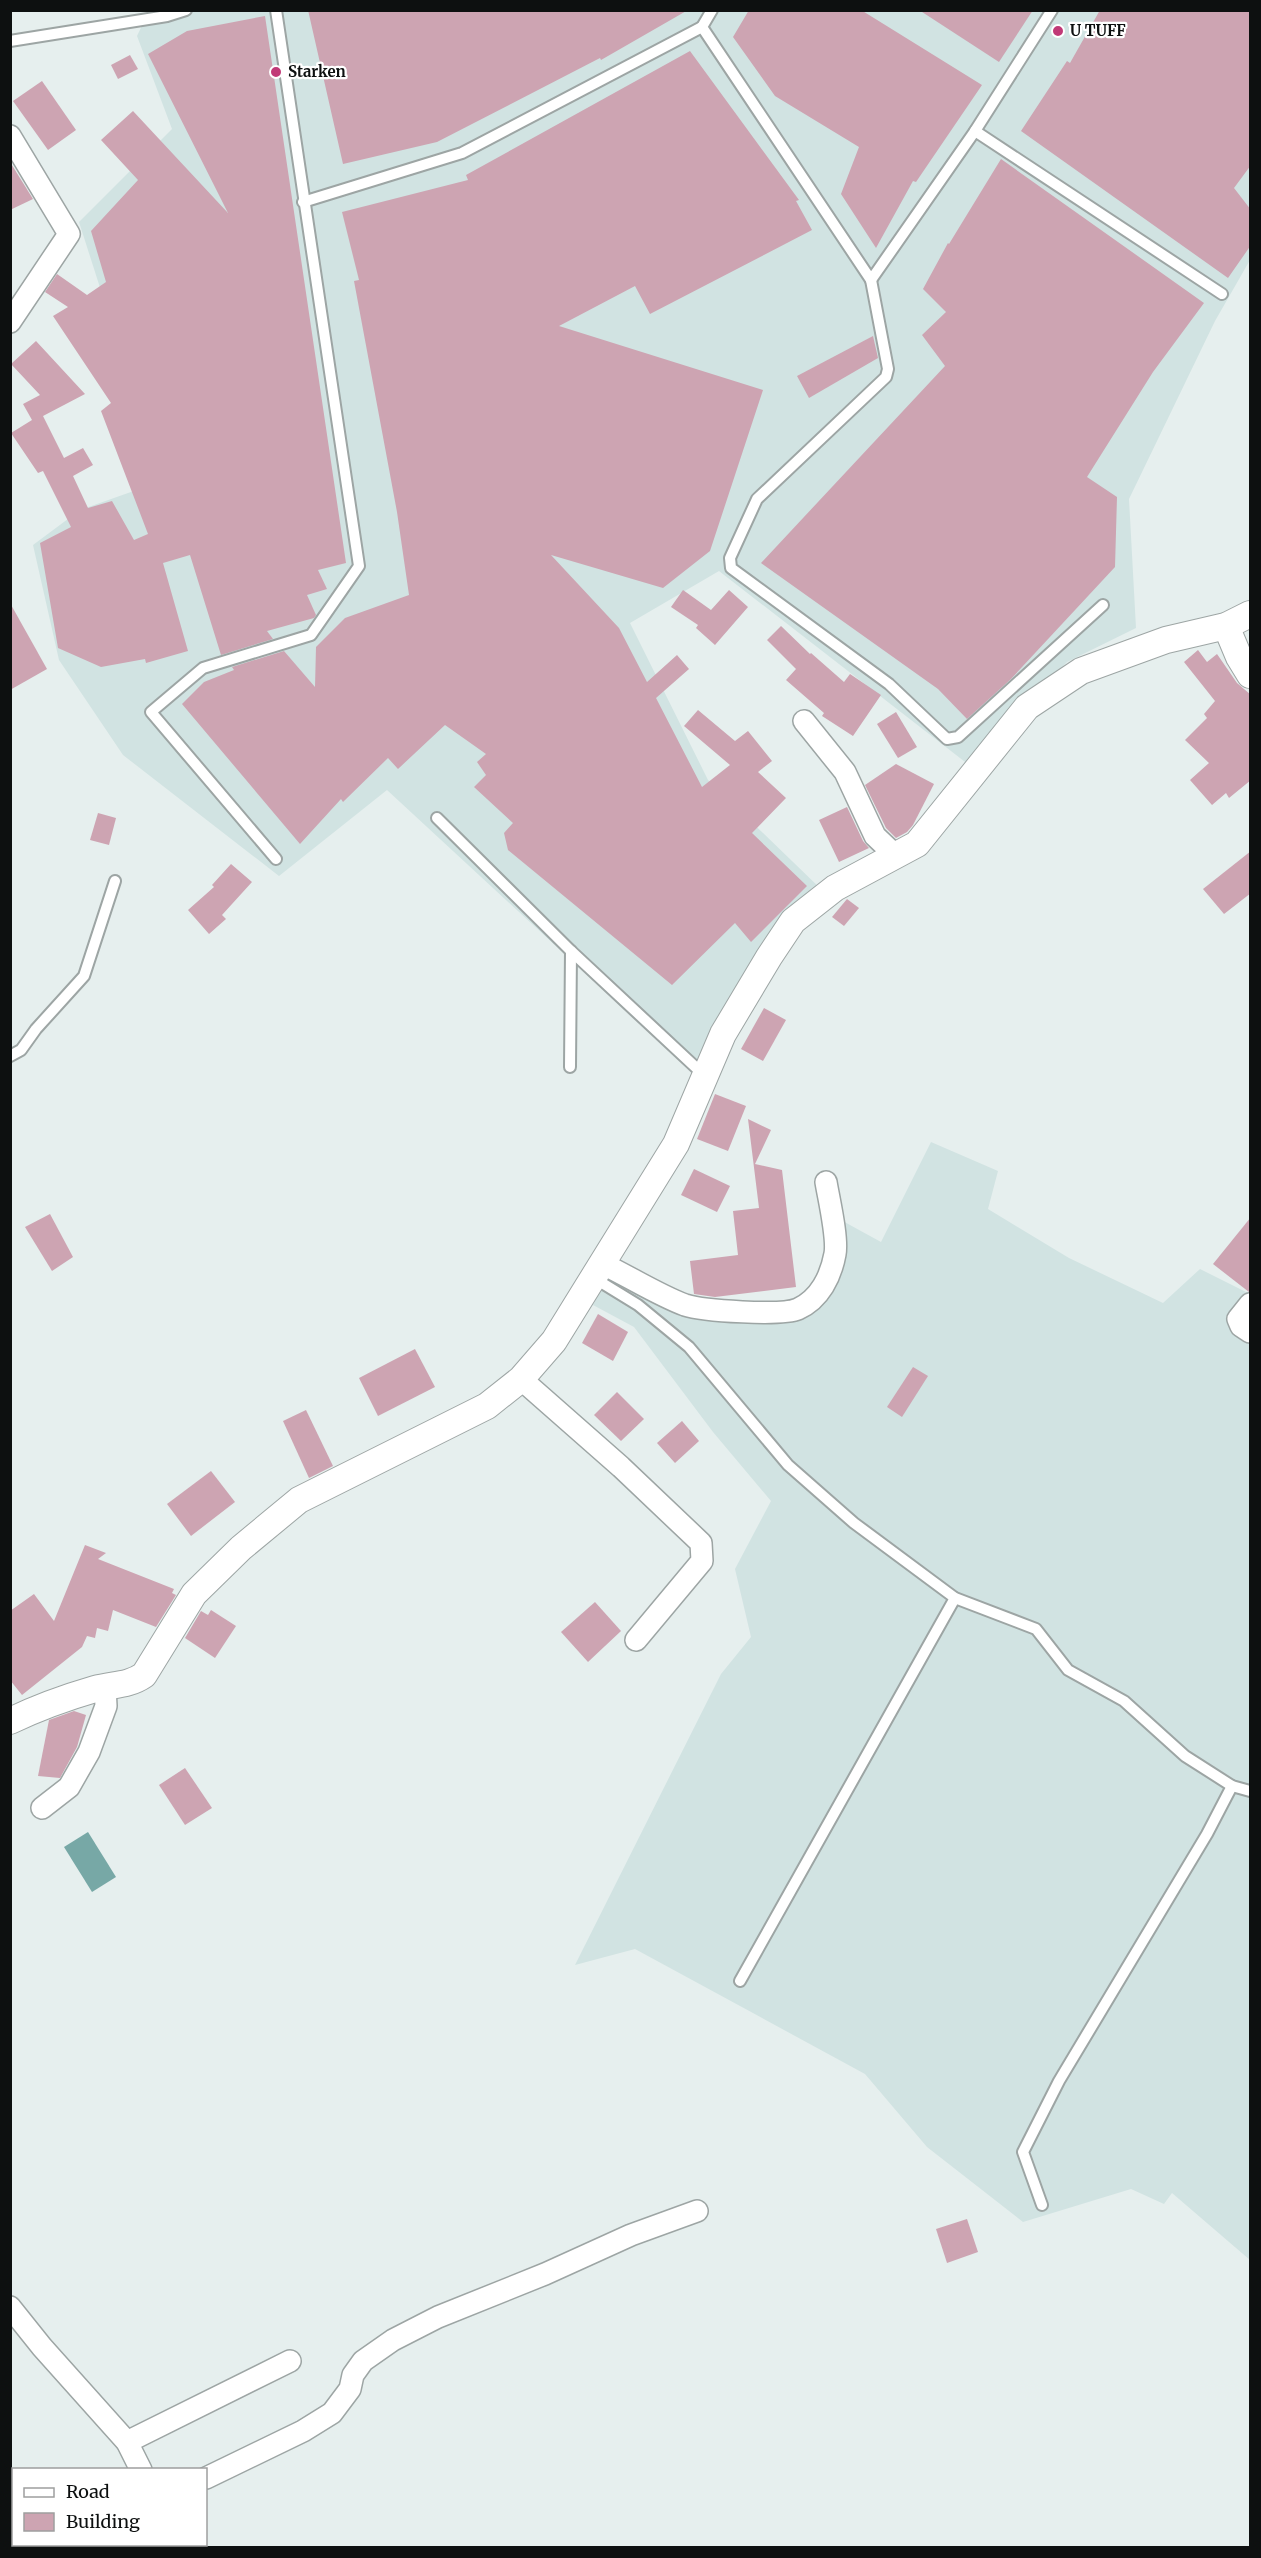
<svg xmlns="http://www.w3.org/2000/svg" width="1261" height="2558" font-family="Merriweather,serif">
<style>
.built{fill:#d1e3e2}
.water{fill:#77a8a6}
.building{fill:#cda4b2}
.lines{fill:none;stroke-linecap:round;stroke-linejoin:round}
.service-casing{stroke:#9da5a4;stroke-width:14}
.minor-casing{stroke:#9da5a4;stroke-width:24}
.tertiary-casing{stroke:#9da5a4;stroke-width:28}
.service{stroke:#fff;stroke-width:10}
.minor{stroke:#fff;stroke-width:21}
.tertiary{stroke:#fff;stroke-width:26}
.poi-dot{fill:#c13977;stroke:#fff;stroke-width:2}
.labels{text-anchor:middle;stroke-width:4.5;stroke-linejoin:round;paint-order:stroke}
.poi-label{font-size:15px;font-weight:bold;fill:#0d1010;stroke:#fff;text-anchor:start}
</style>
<rect width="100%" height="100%" fill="#e6efee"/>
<g class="built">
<path d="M149 11H1250V260L1215 321 1129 499 1136 628 1067 662 969 765 719 571 630 623 708 780 823 891 756 955 691 1071 387 790 279 876 123 755 59 660 33 545 80 510 162 481 79 222 172 129 137 36Z"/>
<path d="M931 1142 998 1171 988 1209 1069 1258 1163 1303 1200 1269 1250 1294V2260L1172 2193 1164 2204 1131 2189 1023 2222 927 2147 865 2074 635 1949 575 1965 721 1674 751 1637 735 1569 771 1501 713 1432 634 1327 593 1305 608 1276 790 1321 838 1283 839 1219 881 1242Z"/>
</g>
<path class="water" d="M88 1832 116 1877 92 1892 64 1847Z"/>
<g class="building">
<path d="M308 10H688L601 60 600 58 437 142 343 164Z"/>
<path d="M749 10H861L982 85 916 182 913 181 876 248 841 194 859 147 775 96 733 37Z"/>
<path d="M919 10H1033L999 62Z"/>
<path d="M1100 10H1251V165L1234 188 1251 210V245L1228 278 1021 131 1067 61 1070 63Z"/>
<path d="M265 16 346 563 318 570 327 589 307 595 316 615 314 618 267 631 273 639 221 655 190 555 163 563 188 651 146 663 145 659 101 667 58 648 40 543 71 527 43 471 38 473 11 433 32 420 23 404 40 395 11 364 36 341 85 394 43 416 64 458 83 448 93 465 73 476 88 508 112 501 134 540 148 534 101 411 111 403 53 316 68 307 45 292 57 274 87 295 106 282 91 231 138 180 101 140 133 111 228 213 148 54 187 31Z"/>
<path d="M690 51 799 200 796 201 812 230 650 314 635 286 559 326 763 390 710 551 663 588 551 555 619 628 647 682 677 655 689 669 656 698 702 787 730 765 684 726 698 710 735 741 748 731 772 761 758 772 786 798 752 833 807 886 751 942 735 923 672 985 508 850 504 833 513 823 474 787 486 775 477 762 486 754 445 725 398 769 388 758 343 802 341 799 300 844 182 704 204 682 234 670 232 667 284 651 315 687 316 647 345 618 409 595 397 512 354 281 359 280 342 212 468 180 466 175Z"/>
<path d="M130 55 138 69 118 79 111 65Z"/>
<path d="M42 81 76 130 48 150 13 101Z"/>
<path d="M1001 159 1204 303 1153 372 1087 477 1117 497 1115 567 1011 679 967 719 938 689 761 563 945 366 922 335 946 312 923 289 948 243 949 244Z"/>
<path d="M10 162 33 199 10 210Z"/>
<path d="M873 336 878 358 809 398 797 376Z"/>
<path d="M683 590 711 610 729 590 748 607 715 645 696 628 698 625 671 607Z"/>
<path d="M10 603 47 669 10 690Z"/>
<path d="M781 626 810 654 811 653 844 682 850 674 881 695 853 736 822 716 824 713 786 680 796 669 767 640Z"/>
<path d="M1198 650 1207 662 1217 654 1237 683 1251 695V780L1229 798 1226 793 1212 805 1190 780 1209 763 1185 740 1207 718 1204 714 1215 701 1184 662Z"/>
<path d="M896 712 917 747 898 758 877 724Z"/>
<path d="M896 764 934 784 913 825 907 832 896 838 886 828 865 785Z"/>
<path d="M847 807 863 841 869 848 839 862 819 820Z"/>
<path d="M98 813 116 818 109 845 90 840Z"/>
<path d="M1251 851V893L1224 914 1203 889Z"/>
<path d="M231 864 252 882 222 915 226 919 209 934 188 910 214 887 212 885Z"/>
<path d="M847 899 859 908 844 926 832 917Z"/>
<path d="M764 1008 786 1020 763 1061 741 1049Z"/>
<path d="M715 1094 746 1106 728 1151 697 1139Z"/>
<path d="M748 1119 771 1130 755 1164 782 1170 796 1287 715 1297 694 1294 690 1261 738 1255 733 1211 759 1208Z"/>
<path d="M694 1169 730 1186 717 1212 681 1195Z"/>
<path d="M50 1214 73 1257 52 1271 25 1227Z"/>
<path d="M1251 1217V1291L1249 1292 1213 1264Z"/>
<path d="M598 1314 628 1332 613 1361 582 1343Z"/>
<path d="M415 1349 435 1387 378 1416 359 1378Z"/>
<path d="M913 1367 928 1376 902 1417 887 1407Z"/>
<path d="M617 1392 644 1419 621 1441 594 1415Z"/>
<path d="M306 1410 333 1466 309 1478 283 1421Z"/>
<path d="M682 1421 699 1441 675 1463 657 1443Z"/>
<path d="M211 1471 235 1502 191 1536 167 1504Z"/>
<path d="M85 1545 106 1553 98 1559 174 1589 172 1593 176 1595 156 1627 113 1610 108 1631 97 1628 95 1638 87 1636 82 1647 22 1695 10 1680V1611L34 1594 54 1621Z"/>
<path d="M595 1602 621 1631 588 1662 561 1632Z"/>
<path d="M211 1610 236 1626 215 1658 185 1638 201 1611 208 1615Z"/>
<path d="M74 1711 86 1715 77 1747 60 1778 38 1776 49 1720Z"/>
<path d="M185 1768 212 1808 185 1825 159 1785Z"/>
<path d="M967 2219 978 2252 947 2263 936 2229Z"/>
</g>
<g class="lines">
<defs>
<g id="service">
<path d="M276 10 359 566 311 635 203 668 151 712 276 859"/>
<path d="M712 10 702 27 871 280 975 131 1052 10"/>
<path d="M10 41 167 16 186 10"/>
<path d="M975 131 1222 294"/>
<path d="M303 202 462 153 702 27"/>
<path d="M871 280 888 369 886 377 757 499 730 558 731 568 889 684 947 739 958 737 1103 605"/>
<path d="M437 818 571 951 705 1076"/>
<path d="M10 1056 21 1050 36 1029 84 976 115 881"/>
<path d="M570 1067 571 951"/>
<path d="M594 1278 638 1305 689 1347 788 1465 854 1523 955 1598 1036 1629 1068 1670 1124 1701 1185 1756 1232 1786 1250 1791"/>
<path d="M740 1981 955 1598"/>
<path d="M1042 2205 1023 2152 1059 2081 1207 1834 1232 1786"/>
</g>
<g id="minor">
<path d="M10 136 69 234 10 322"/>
<path d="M804 721 845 772 875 836 896 856"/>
<path d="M603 1264C628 1276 660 1296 685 1305 703 1311 782 1316 798 1309 820 1299 831 1276 835 1254 838 1238 829 1200 826 1182"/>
<path d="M1250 1304 1238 1319 1241 1326 1250 1332"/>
<path d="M521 1379 621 1467 701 1543 702 1561 636 1640"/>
<path d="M42 1808 69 1787 89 1752 106 1706 105 1687"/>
<path d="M10 2307 42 2347 127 2442 141 2470"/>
<path d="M127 2442 290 2361"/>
<path d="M206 2478 303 2431 332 2413 350 2389 353 2375 363 2361 393 2340 438 2317 545 2274 631 2235 697 2211"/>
<path d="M179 2544 180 2548"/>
<path d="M83 2548 88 2544"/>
</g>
<g id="tertiary">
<path d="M1226 626 1239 657 1250 675"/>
<path d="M10 1721C39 1707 64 1698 95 1689 113 1684 128 1686 144 1675L194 1594 241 1548 299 1500 487 1406 521 1379 554 1341 676 1144 723 1034 769 957 793 921 835 888 917 844 1027 707 1081 671 1166 640 1226 626 1250 614"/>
</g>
</defs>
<use href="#service" class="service-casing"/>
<use href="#minor" class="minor-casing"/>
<use href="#tertiary" class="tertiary-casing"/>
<use href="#service" class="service"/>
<use href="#minor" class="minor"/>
<use href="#tertiary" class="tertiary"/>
</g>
<g class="poi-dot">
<circle cx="1058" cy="31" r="6"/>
<circle cx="276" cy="72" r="6"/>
</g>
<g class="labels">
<g class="poi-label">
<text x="1070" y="36">U TUFF</text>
<text x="288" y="77">Starken</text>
</g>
</g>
<rect width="1261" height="2558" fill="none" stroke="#0d1010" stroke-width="24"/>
<rect x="12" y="2468" width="195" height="78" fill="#ffffff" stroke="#9e9f9f" stroke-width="1.5"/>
<rect x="24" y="2488" width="30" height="9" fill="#ffffff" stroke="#9e9f9f" stroke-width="1.5"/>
<text x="66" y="2498" font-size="18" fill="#0d1010">Road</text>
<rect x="24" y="2513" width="30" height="18" fill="#cda4b2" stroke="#9e9f9f" stroke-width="1.5"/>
<text x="66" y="2528" font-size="18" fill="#0d1010">Building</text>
</svg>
